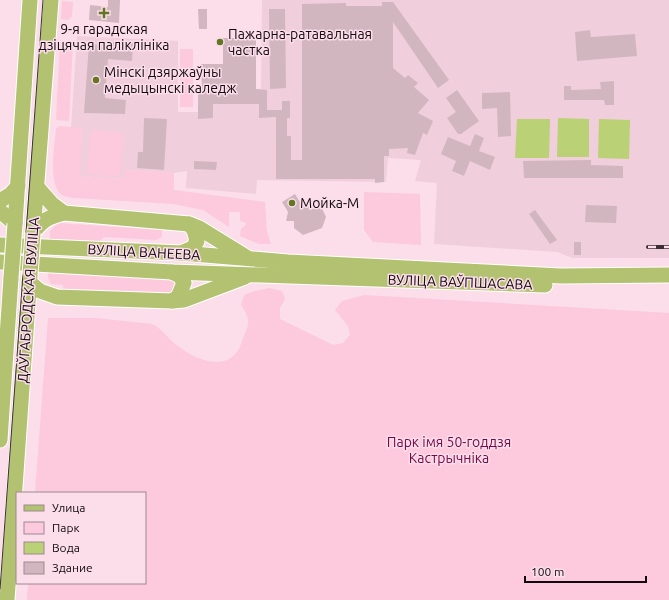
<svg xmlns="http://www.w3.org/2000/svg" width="669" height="600" font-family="Ubuntu,sans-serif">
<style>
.built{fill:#f1cedb}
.green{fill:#fcc9dd}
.water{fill:#bad176}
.building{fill:#d1b6c0}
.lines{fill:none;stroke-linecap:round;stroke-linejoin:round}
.primary-casing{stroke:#fff;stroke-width:17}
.primary{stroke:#b3c271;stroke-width:15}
.tram{stroke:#3c2f34;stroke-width:1}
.rail-casing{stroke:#3c2f34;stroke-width:4}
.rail{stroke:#fbdee9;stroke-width:2.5;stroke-dasharray:8;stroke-linecap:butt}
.primary-bridge-casing{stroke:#fff;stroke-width:17;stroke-linecap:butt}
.primary-bridge{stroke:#b3c271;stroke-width:15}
.poi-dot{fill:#647523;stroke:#fbdee9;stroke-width:1.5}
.labels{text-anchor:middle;stroke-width:3;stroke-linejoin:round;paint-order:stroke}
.poi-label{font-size:14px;fill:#12090d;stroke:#fbdee9;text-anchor:start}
.street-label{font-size:14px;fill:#12090d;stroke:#fbdee9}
.park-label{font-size:14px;fill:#760647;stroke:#fbdee9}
</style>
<rect width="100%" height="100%" fill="#fbdee9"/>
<path class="built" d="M262 0H669V258H573L557 252 434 244 437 183 415 181 421 160 388 158 386 182 257 180 256 194 186 188 187 171 174 173 126 170 125 179 79 176 82 129 71 127 77 36 178 41V112H198V89H261Z"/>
<g class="green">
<path d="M62 1 73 2 72 16 68 20 61 19Z"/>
<path d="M60 42 73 43 69 121 56 120Z"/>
<rect x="180" y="49" width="13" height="58"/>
<path d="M60 126 82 128 80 176 125 179V170L174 173V190L265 202 267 232 271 244H259L240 236 241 229 245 226 246 223 240 221V212H229V227L203 210 173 204 74 198C71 197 65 197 62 195 47 183 55 145 56 128Z"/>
<path d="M91 130 124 133 120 177 87 174Z"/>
<path d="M364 192 420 194 421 245 373 242 364 230Z"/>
<path d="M58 223 162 230V237L156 240 104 237 99 242 50 240V231Z"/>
<path d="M48 269 173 276 179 282 173 295 63 290V285L51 284 48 277Z"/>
<path d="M269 288 282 291 285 299 280 308V319L333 345 343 343 350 335 348 326 335 310 342 301 364 295 669 313V600H27L28 583H145V493H35L48 318H96L152 324C160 327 166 336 173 342 187 355 220 373 236 353 241 348 242 339 245 333 251 322 248 315 241 305L244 295 255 291Z"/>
</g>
<g class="water">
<path d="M558 118 589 119V157H557Z"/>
<path d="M517 119H550L549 158H515Z"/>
<path d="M599 119 630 120 629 159 598 158Z"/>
</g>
<g class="building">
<path d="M108 0H120L119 23 89 20 90 5 108 7Z"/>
<path d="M382 2H393L449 80 438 88 393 22V68L405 78 408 75 418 83 414 87 429 100 418 113 433 121 427 135 423 133 415 155 407 153 408 148 389 149V156H384V182L375 183V179H276V117L259 118V104H213V118L198 119V89H202L201 64H223V38H256V89L267 90V110H282V101H290V118H287V136H291V160H302V4L346 3V6H382Z"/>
<path d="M198 9H207V29H199Z"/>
<path d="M269 9H285L286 88 270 89Z"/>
<path d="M590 30 591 37 635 34 637 56 577 61 575 32Z"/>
<path d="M112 42 133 43 132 61 108 59 105 98 126 100 125 114 84 113 89 44 112 46Z"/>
<path d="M614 81V105H605L604 100H564V86H571V90L601 89 600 82Z"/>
<path d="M457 90 479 121 461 134H458L447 118 456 112 446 98Z"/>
<path d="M510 92 511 136 498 137 497 108 482 109V93Z"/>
<path d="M144 118 167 119 164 170 137 168 138 152H143Z"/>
<path d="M475 134 484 138 479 151 495 157 490 170 470 161 464 176 452 171 456 161 441 154 448 137 470 146Z"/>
<path d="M591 160V165L623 166V178H524L523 161Z"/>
<path d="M194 161 217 162 216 170 194 169Z"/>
<path d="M295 194 301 204 310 206 309 210 321 206 326 217 322 228 303 235 294 228V221H286L288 212 282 202Z"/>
<path d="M586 205 617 206 616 223 585 222Z"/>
<path d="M535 210 557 240 550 244 529 214Z"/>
<rect x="574" y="242" width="7" height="13"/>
</g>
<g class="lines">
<defs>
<g id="primary">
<path d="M37 187 52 204 64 213"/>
<path d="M0 201 11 194 18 186"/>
<path d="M0 211 15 224"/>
<path d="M15 224 30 0"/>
<path d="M33 233C42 220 49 217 64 213L189 224 199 228 246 257"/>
<path d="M33 233 51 0"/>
<path d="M0 245 181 253 288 262 561 276 669 275"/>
<path d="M181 253 193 248 197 241 194 230 189 224"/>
<path d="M0 262 172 272 545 285"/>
<path d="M172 272 180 276 184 283 178 297 172 301"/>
<path d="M29 282 40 291 57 297 172 301 184 300 245 277"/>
<path d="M0 440 11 278"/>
<path d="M7 600 30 275"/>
</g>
</defs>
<use href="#primary" class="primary-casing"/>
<use href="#primary" class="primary"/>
<path class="tram" d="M0 589 43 0"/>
<defs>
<path id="rail" d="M648 247H669"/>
</defs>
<use href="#rail" class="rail-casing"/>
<use href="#rail" class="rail"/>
<defs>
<g id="primary-bridge">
<path d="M30 275 33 233"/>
<path d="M11 278 15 224"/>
</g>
</defs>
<use href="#primary-bridge" class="primary-bridge-casing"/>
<use href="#primary-bridge" class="primary-bridge"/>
</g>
<g class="poi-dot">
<path d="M102 7h4v4h4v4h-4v4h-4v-4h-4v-4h4z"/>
<circle cx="220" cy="42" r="4"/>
<circle cx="96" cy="80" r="4"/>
<circle cx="292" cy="203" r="4"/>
</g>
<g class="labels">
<g class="poi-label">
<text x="104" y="34" text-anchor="middle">9-я гарадская<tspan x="104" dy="16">дзіцячая паліклініка</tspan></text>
<text x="228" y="39">Пажарна-ратавальная<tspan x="228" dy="16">частка</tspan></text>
<text x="104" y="77">Мінскі дзяржаўны<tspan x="104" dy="16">медыцынскі каледж</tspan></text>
<text x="300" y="208">Мойка-М</text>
</g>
<g class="street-label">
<text transform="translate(144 252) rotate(3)" y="5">ВУЛІЦА ВАНЕЕВА</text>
<text transform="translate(460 282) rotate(2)" y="5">ВУЛІЦА ВАЎПШАСАВА</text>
<text transform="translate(28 300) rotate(-86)" y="5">ДАЎГАБРОДСКАЯ ВУЛІЦА</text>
</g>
<g class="park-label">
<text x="449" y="447">Парк імя 50-годдзя<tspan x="449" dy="16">Кастрычніка</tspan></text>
</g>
</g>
<rect x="16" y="492" width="130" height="92" fill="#fbdee9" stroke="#9e8991"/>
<rect x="24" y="505" width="20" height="6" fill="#b3c271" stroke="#9e8991"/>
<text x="52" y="512" font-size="12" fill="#12090d">Улица</text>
<rect x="24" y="522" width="20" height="12" fill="#fcc9dd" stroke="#9e8991"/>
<text x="52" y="532" font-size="12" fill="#12090d">Парк</text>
<rect x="24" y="542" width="20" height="12" fill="#bad176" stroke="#9e8991"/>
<text x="52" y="552" font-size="12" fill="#12090d">Вода</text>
<rect x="24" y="562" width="20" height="12" fill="#d1b6c0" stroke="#9e8991"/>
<text x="52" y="572" font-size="12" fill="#12090d">Здание</text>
<path d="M525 576v6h121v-6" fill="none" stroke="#12090d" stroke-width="2"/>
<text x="531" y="576" font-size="12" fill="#12090d" stroke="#fbdee9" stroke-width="3" paint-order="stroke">100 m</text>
</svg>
